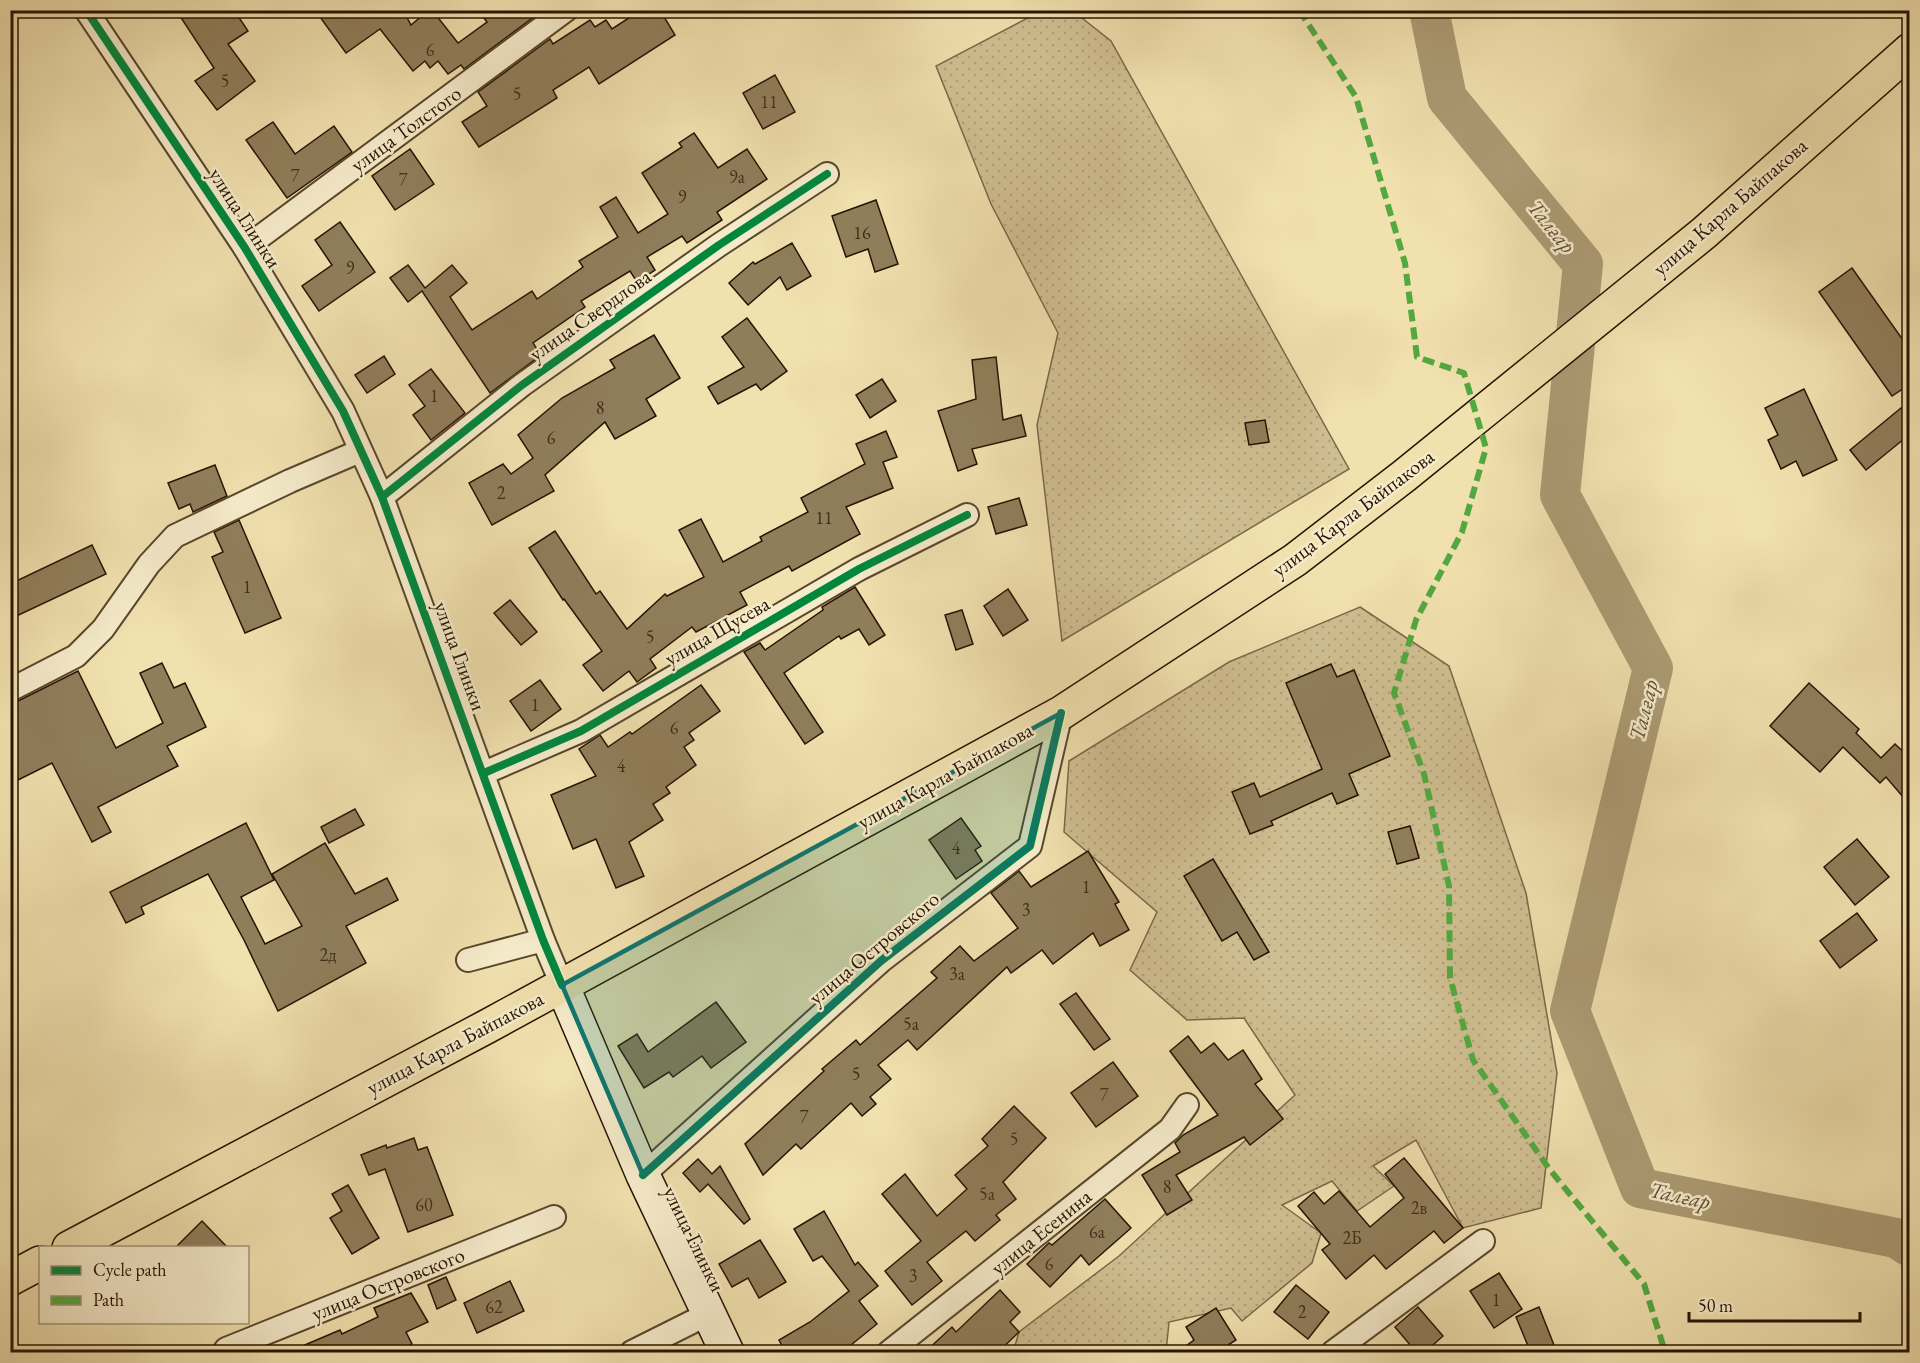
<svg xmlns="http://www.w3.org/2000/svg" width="1920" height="1363" font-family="'EB Garamond',serif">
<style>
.grass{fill:url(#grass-dots);stroke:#7b6849;stroke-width:1.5}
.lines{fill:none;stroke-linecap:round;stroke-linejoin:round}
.river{stroke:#ac9b74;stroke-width:40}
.building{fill:#907e5b;stroke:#271301;stroke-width:1.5}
.minor-casing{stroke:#5a462c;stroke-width:26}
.secondary-casing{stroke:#271301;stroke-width:36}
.primary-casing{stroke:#271301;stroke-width:36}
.minor{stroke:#f6eccb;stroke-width:22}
.secondary{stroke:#f6eccb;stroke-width:33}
.primary{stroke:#f1e1af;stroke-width:33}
.quiet{stroke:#53a840;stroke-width:6;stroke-dasharray:12 6;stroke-linecap:butt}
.cycleway-casing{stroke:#f6eccb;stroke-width:11}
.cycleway{stroke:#00873e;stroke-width:8}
.marked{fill:#0f766e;fill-opacity:0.2;stroke:#0f766e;stroke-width:4.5;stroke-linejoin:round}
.labels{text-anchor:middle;stroke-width:5;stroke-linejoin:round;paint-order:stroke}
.number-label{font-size:18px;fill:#412e18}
.street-label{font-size:21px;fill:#271301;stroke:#f6eccb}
.water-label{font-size:22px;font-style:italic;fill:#635035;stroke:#f6eccb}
</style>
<defs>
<pattern id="grass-dots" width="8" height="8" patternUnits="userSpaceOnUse" patternTransform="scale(1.5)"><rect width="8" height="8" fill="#cfbe91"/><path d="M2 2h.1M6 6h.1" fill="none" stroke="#b2a27b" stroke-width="1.8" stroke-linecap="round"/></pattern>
</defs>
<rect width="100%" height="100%" fill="#f1e1af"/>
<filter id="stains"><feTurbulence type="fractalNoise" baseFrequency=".00333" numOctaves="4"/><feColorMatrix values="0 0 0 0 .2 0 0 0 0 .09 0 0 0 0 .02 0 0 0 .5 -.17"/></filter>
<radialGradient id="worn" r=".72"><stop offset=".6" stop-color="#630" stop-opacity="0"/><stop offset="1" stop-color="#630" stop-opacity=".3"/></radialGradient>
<g class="grass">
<path d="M1041 11H1073L1111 41 1349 469 1062 641 1037 425 1058 333 991 204 936 66Z"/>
<path d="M1360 607 1449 666 1526 893 1557 1073 1541 1208 1463 1228 1416 1140 1373 1166 1394 1186 1357 1211 1332 1181 1282 1205 1321 1233 1312 1263 1242 1321 1231 1308 1169 1322 1166 1352H1013L1019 1332 1119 1256 1295 1095 1244 1018 1187 1020 1130 970 1157 912 1064 832 1069 761 1229 662Z"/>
</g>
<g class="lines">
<path class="river" d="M1429 10 1447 98 1583 264 1560 495 1653 668 1570 1011 1640 1188 1896 1238 1910 1247"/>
</g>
<g class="building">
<path d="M176 10H234L248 31 228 44 255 81 217 110 195 81 214 68Z"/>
<path d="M315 10H406L404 12 411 25 429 10H432L458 43 487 22 478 10H532L535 16 464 69 461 65 448 74 438 61 430 68 425 61 413 71 380 29 346 53Z"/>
<path d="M641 10H660L675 35 599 84 589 67 553 90 557 98 479 147 462 122 487 106 478 92 550 39 553 44 590 20 595 27 606 20 612 29Z"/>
<path d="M775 75 795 112 763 129 743 93Z"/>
<path d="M273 122 295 154 334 126 352 152 287 198 246 140Z"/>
<path d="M694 133 718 168 747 149 767 179 717 212 722 220 687 243 682 236 647 257 655 270 637 282 630 271 581 301 585 307 533 343 541 355 490 393 422 291 408 302 390 278 408 265 425 288 452 265 467 283 450 297 472 330 532 291 537 299 583 267 579 261 618 237 600 207 616 197 638 233 668 214 642 173 682 147 679 143Z"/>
<path d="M410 149 434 184 395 210 372 176Z"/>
<path d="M876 200 898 264 875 272 868 249 846 257 832 216Z"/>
<path d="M340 222 375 272 319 311 302 286 332 265 315 240Z"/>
<path d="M792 243 811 276 787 290 780 277 748 305 729 283 753 262 755 264Z"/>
<path d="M1852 268 1910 350V384L1892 396 1819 292Z"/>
<path d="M747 318 787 371 761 390 756 384 718 404 708 387 744 367 722 337Z"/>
<path d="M654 335 680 378 646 399 656 416 615 439 605 422 545 475 554 491 492 525 469 483 503 464 511 474 533 458 518 435 562 398 615 368 610 360Z"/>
<path d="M384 356 395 374 367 393 355 375Z"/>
<path d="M996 357 1003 420 1021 415 1026 436 972 449 977 464 958 471 938 411 976 399 972 360Z"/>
<path d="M431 369 465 413 431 440 413 415 425 406 409 385Z"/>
<path d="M882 379 896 401 870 418 856 395Z"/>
<path d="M1804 389 1837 460 1803 476 1796 461 1781 469 1768 440 1778 435 1765 408Z"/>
<path d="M1901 408 1910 418V434L1866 470 1850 450Z"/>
<path d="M1265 420 1269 442 1249 445 1245 423Z"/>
<path d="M886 431 897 457 883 462 893 488 846 507 860 534 792 571 789 566 740 592 747 605 696 632 692 627 650 659 656 668 637 682 629 671 603 691 583 665 602 651 564 599 563 600 529 548 555 531 596 594 600 591 627 629 665 594 667 596 704 577 679 530 701 519 723 562 762 541 760 537 808 512 801 498 865 464 856 444Z"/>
<path d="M215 465 227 496 193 512 190 504 179 509 168 483Z"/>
<path d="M1019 498 1027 525 996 534 988 507Z"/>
<path d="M239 520 281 618 245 633 212 557 223 552 214 532Z"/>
<path d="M92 545 106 574 10 619V584Z"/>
<path d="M855 587 885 635 869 645 859 629 841 639 839 636 784 673 823 732 805 744 744 652 760 643 765 650 823 610 822 607Z"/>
<path d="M1008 589 1028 620 1003 636 984 606Z"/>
<path d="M510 600 537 632 521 645 494 613Z"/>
<path d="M962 610 973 644 956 650 945 615Z"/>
<path d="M162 663 174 688 185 683 206 727 167 746 178 766 98 807 111 832 92 842 52 763 10 784V705L78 671 116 748 163 723 140 673Z"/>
<path d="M1331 664 1337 677 1354 670 1390 756 1349 774 1358 795 1337 804 1332 793 1271 821 1273 825 1250 834 1232 792 1254 783 1260 797 1322 769 1286 683Z"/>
<path d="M540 680 561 709 531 731 510 701Z"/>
<path d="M1809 683 1859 729 1856 733 1881 758 1895 744 1910 758V805L1886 777 1880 783 1843 747 1820 772 1770 726Z"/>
<path d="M701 685 720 711 689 733 694 740 684 747 696 765 666 787 670 793 653 804 663 820 629 842 644 876 616 888 596 839 573 849 551 795 596 776 579 749 600 735 608 747 630 732 632 734Z"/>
<path d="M355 809 364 825 329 843 321 827Z"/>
<path d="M961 818 981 846 975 850 982 861 956 879 929 840Z"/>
<path d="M246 823 274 880 241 897 265 944 302 926 272 874 325 843 355 894 387 878 398 900 346 926 366 963 278 1011 244 940 208 874 141 907 144 914 126 923 110 892Z"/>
<path d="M1410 826 1419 858 1397 864 1388 832Z"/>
<path d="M1857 839 1889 877 1855 905 1824 867Z"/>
<path d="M1088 851 1119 902 1115 904 1129 930 1100 946 1093 933 1053 964 1042 950 1011 973 1007 967 917 1050 908 1040 878 1065 891 1079 870 1097 876 1104 862 1116 851 1103 801 1149 796 1144 763 1175 745 1144 824 1071 822 1069 856 1040 860 1045 937 978 931 972 960 946 974 961 1018 928 991 893 1019 871 1031 887Z"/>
<path d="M1213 859 1269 952 1254 960 1237 932 1222 941 1184 876Z"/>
<path d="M1857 913 1877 940 1840 968 1820 941Z"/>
<path d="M1076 993 1110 1039 1094 1050 1060 1004Z"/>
<path d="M716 1002 746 1042 711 1068 702 1056 673 1077 669 1072 644 1088 618 1046 637 1034 648 1052Z"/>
<path d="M1188 1036 1201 1053 1214 1043 1228 1060 1243 1050 1262 1079 1255 1084 1283 1119 1250 1145 1244 1137 1176 1175 1192 1200 1167 1215 1142 1175 1180 1152 1175 1143 1183 1135 1218 1115 1170 1051Z"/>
<path d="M1113 1062 1138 1096 1096 1127 1071 1093Z"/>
<path d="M1014 1106 1046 1138 1003 1182 1016 1199 996 1215 1000 1220 975 1241 966 1231 927 1262 942 1281 912 1305 885 1271 921 1241 882 1194 905 1174 937 1216 967 1189 955 1175 988 1146 982 1139Z"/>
<path d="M414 1138 418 1150 427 1147 453 1215 408 1232 385 1169 369 1175 361 1155 386 1145 387 1148Z"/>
<path d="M1404 1158 1463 1228 1444 1243 1434 1231 1386 1269 1374 1255 1346 1279 1322 1250 1330 1244 1298 1206 1314 1192 1324 1204 1339 1191 1370 1227 1404 1198 1385 1174Z"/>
<path d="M698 1159 712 1174 720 1166 750 1219 744 1224 708 1184 700 1192 683 1173Z"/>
<path d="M348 1185 379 1238 352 1254 330 1218 342 1211 332 1194Z"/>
<path d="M1105 1199 1131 1228 1089 1265 1081 1255 1050 1287 1027 1264 1049 1243 1052 1245Z"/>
<path d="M824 1211 855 1265 858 1262 878 1286 859 1301 877 1324 841 1353H786L779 1340 810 1322 849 1291 822 1256 813 1261 794 1229Z"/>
<path d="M202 1221 228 1248H175Z"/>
<path d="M760 1240 786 1282 759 1298 748 1278 732 1287 719 1264Z"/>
<path d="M1499 1273 1522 1309 1494 1328 1470 1291Z"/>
<path d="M446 1277 456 1300 437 1309 428 1285Z"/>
<path d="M510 1281 524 1311 477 1333 464 1303Z"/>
<path d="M1296 1285 1329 1312 1308 1339 1274 1312Z"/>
<path d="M1000 1290 1020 1312 1010 1322 1019 1332 997 1353H924L952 1327 956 1332Z"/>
<path d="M411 1293 428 1322 406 1332 412 1344 395 1353H286L340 1330 342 1334 378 1317 374 1308Z"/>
<path d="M1418 1307 1443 1336 1424 1353H1417L1395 1327Z"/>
<path d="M1539 1307 1554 1345 1536 1353H1531L1516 1317Z"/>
<path d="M1216 1308 1236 1340 1228 1345 1233 1353H1176L1194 1340 1186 1327Z"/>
</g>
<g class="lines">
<defs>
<g id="minor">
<path d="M86 10 245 248 343 411 382 497 543 940 562 985"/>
<path d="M245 248 566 10"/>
<path d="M382 497 522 385 719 245 827 174"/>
<path d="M10 690 76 656 103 629 149 564 175 536 290 481 360 451"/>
<path d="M484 773 581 731 859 569 967 515"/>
<path d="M468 960 543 940"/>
<path d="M643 1175 881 961 1030 846 1061 713"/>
<path d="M224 1352 226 1349 554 1217"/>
<path d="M632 1352 710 1313"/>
<path d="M889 1352 1170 1129 1187 1105"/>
<path d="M1333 1352 1483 1241"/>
</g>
<path id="secondary" d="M562 985 643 1175 727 1352"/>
<g id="primary">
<path d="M69 1248 486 1027 1061 713 1295 560 1404 476 1704 233 1910 50"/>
<path d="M10 1279 40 1263"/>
</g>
</defs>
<use href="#minor" class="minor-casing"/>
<use href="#secondary" class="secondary-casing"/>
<use href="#primary" class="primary-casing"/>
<use href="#minor" class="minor"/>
<use href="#secondary" class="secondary"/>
<use href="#primary" class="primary"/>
<path class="quiet" d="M1299 10 1356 97 1405 263 1417 357 1464 373 1486 448 1462 532 1416 620 1394 693 1424 774 1449 886 1450 978 1473 1060 1550 1170 1644 1284 1665 1352"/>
<defs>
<g id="cycleway">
<path d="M86 10 245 248 343 411 382 497 543 940 562 985"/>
<path d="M382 497 522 385 719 245 827 174"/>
<path d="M484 773 581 731 859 569 967 515"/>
<path d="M643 1175 881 961 1030 846 1061 713"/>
</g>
</defs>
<use href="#cycleway" class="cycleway-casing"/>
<use href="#cycleway" class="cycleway"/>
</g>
<path class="marked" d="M1061 713 1030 846 881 961 643 1175 562 985Z"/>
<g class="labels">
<g class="number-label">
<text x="430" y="56">6</text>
<text x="225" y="87">5</text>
<text x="517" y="100">5</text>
<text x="769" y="108">11</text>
<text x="295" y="182">7</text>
<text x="737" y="183">9а</text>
<text x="403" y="186">7</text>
<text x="682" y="203">9</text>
<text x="862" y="239">16</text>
<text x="350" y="274">9</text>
<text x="434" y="402">1</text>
<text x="600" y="414">8</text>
<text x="551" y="444">6</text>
<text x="501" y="499">2</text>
<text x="824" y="524">11</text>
<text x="247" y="593">1</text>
<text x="650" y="643">5</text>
<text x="535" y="711">1</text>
<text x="674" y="734">6</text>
<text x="621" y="772">4</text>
<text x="956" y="854">4</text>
<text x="1086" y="893">1</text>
<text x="1026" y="916">3</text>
<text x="328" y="961">2д</text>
<text x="957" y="980">3а</text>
<text x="911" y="1030">5а</text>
<text x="856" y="1080">5</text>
<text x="1104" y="1101">7</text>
<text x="804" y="1123">7</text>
<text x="1014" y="1145">5</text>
<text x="1167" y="1193">8</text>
<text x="987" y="1200">5а</text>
<text x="424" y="1211">60</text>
<text x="1419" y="1214">2в</text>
<text x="1097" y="1238">6а</text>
<text x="1352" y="1244">2Б</text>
<text x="1049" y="1270">6</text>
<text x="913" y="1282">3</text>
<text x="1496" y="1306">1</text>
<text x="494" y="1313">62</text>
<text x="1302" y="1318">2</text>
</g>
<g class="street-label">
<text transform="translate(406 129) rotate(-36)" y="7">улица Толстого</text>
<text transform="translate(1730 207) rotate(-41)" y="7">улица Карла Байпакова</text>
<text transform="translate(245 218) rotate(57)" y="7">улица Глинки</text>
<text transform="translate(590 315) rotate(-35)" y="7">улица Свердлова</text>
<text transform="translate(1353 513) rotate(-37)" y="7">улица Карла Байпакова</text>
<text transform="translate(717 631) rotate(-30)" y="7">улица Щусева</text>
<text transform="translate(460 656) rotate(70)" y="7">улица Глинки</text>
<text transform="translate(945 776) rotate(-29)" y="7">улица Карла Байпакова</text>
<text transform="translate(874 948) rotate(-40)" y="7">улица Островского</text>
<text transform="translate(455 1043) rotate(-28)" y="7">улица Карла Байпакова</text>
<text transform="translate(1041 1232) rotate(-39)" y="7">улица Есенина</text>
<text transform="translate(694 1239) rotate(64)" y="7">улица Глинки</text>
<text transform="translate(388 1284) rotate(-22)" y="7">улица Островского</text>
</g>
<g class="water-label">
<text transform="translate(1552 226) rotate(51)" y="8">Талғар</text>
<text transform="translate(1643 710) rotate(-76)" y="8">Талғар</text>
<text transform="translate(1680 1195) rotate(12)" y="8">Талғар</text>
</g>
</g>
<rect width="1920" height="1363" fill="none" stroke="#f1e1af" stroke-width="36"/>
<rect x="12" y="12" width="1896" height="1339" fill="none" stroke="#271301" stroke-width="3"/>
<rect x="18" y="18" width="1884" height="1327" fill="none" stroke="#271301" stroke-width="1.5"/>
<rect x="39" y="1246" width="210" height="78" fill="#f6eccb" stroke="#a3957a" stroke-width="1.5"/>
<rect x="51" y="1266" width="30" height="9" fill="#00873e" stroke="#a3957a" stroke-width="1.5"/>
<text x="93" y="1276" font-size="18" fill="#271301">Cycle path</text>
<rect x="51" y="1296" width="30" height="9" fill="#53a840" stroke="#a3957a" stroke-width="1.5"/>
<text x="93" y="1306" font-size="18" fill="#271301">Path</text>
<path d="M1689 1312v9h171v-9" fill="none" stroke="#271301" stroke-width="3"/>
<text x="1698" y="1312" font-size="18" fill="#271301" stroke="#f6eccb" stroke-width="4.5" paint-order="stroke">50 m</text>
<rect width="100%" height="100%" filter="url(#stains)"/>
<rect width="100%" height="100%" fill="url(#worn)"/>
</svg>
